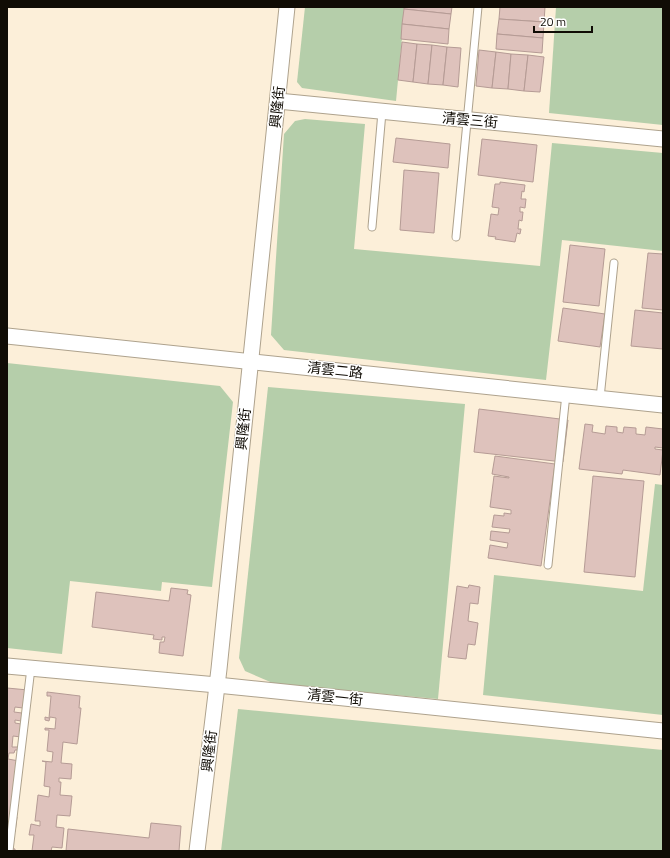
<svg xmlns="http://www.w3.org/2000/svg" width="670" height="858" font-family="'Titillium Web','Noto Sans TC',sans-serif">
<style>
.green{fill:#b5ceaa}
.building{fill:#dec2bc;stroke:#b59b95}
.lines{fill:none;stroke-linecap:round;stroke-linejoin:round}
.service-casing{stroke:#aea28d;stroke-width:9}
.minor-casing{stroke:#aea28d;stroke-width:17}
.service{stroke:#fff;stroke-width:7}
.minor{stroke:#fff;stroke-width:15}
.labels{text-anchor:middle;stroke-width:3;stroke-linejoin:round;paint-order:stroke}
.street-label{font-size:14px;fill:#100c05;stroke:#fff}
</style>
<rect width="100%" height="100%" fill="#fcefd9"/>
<g class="green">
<path d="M305 7H405L396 101 302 88 297 82Z"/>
<path d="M556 7H663V125L549 113Z"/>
<path d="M305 119 365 124 354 249 540 266 552 143 663 153V251L562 240 546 380 284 350 271 335 284 134 295 121Z"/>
<path d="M7 363 220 386 233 402 212 587 162 582 161 591 70 581 62 654 7 648Z"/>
<path d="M268 387 465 404 438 699 275 684 245 671 239 658Z"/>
<path d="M655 484 663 485V715L483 695 494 575 643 591Z"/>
<path d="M238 709 663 750V851H221Z"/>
</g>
<g class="building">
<path d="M404 7H452L451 14 404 9Z"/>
<path d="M500 7H545L544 22 499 19Z"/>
<path d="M404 9 451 14 449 29 402 24Z"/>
<path d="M499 19 544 22 543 38 497 34Z"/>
<path d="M402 24 449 29 448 44 401 39Z"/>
<path d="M497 34 543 38 542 53 496 49Z"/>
<path d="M402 42 417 44 413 82 398 80Z"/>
<path d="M417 44 432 45 428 84 413 82Z"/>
<path d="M432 45 447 47 443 85 428 84Z"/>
<path d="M447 47 461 48 458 87 443 85Z"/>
<path d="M479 50 496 52 492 88 476 86Z"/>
<path d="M496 52 511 54 508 89 492 88Z"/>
<path d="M511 54 528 55 524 91 508 89Z"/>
<path d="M528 55 544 57 540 92 524 91Z"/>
<path d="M396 138 450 144 448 168 393 162Z"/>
<path d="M482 139 537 145 533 182 478 175Z"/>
<path d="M404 170 439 173 434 233 400 230Z"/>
<path d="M500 182 525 185 524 192 522 191 521 199H526L525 208 520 207V212H523L522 221 519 220 518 229H521L520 234 517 233 515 242 495 239 496 237 488 236 491 214 498 215 499 208 492 207 495 184H500Z"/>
<path d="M570 245 605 249 599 306 563 302Z"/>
<path d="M648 253 663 254V310L642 308Z"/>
<path d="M563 308 605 314 600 347 558 341Z"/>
<path d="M635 310 663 313V349L631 346Z"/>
<path d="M479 409 568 420 563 462 474 452Z"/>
<path d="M585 424 593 425 592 432 605 434 606 426 617 427V432L623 433 624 427 636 428V434L645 435 646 427 663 429V448L655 447V449L663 450 660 475 623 470 622 474 579 469Z"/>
<path d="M495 456 555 464 541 566 488 558 490 545 507 548 508 543 490 540 491 531 509 533 510 529 492 527 494 515 504 516V513L511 514V510L490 507 494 476 509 478V477L492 474Z"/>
<path d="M593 476 644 481 635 577 584 572Z"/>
<path d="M469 585 480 587 478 604 470 603 468 621 478 623 475 645 468 644 466 659 448 657 457 586 468 588Z"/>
<path d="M171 588 188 590 187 594 191 595 183 656 159 653 160 642H164L165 637H162V640L153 639 154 635 92 627 96 592 169 601Z"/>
<path d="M7 688 28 690 23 708 15 707 14 712 22 713 21 721 15 720V723L21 724V737L13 736 12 747H19V750H15L14 753H9L8 759 19 761 11 817H17L15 832 11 831 10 848 15 849V851H7Z"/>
<path d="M47 692 80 696 79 708H81L77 744 63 742 61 763 72 764 71 779 59 778V782H61L60 795 72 796 70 816 57 815 56 827 64 828 62 848 52 847 51 851H32L34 835H29L31 824 40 826V821H35L38 795 49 797 50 787 44 786 46 762 42 761 52 762 53 752 47 751 49 730H45V728L55 729 56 718 50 717 49 721 45 720V717L49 718 51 696H47Z"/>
<path d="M151 823 181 826 179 851H66L68 829 149 838Z"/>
</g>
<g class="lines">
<defs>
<g id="service">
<path d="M372 227 382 112"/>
<path d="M456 237 478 7"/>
<path d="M600 398 614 263"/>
<path d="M548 565 566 394"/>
<path d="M9 851 31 668"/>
</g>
<g id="minor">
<path d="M278 101 663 139"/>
<path d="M7 336 663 405"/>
<path d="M7 666 217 685 663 731"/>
<path d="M197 851 219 669 287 7"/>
</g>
</defs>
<use href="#service" class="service-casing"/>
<use href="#minor" class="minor-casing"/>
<use href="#service" class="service"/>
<use href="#minor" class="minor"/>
</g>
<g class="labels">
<g class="street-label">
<text transform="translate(277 107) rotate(-84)" y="5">興隆街</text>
<text transform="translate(470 120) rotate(5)" y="5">清雲三街</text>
<text transform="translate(335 370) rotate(6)" y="5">清雲二路</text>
<text transform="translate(243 429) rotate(-84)" y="5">興隆街</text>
<text transform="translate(335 697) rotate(6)" y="5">清雲一街</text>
<text transform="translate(209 751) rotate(-83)" y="5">興隆街</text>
</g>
</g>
<rect width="670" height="858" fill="none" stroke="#100c05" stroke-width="16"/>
<path d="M534 26v6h58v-6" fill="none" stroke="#100c05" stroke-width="2"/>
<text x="540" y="26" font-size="12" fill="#100c05" stroke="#ffffff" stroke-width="3" paint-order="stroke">20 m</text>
</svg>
